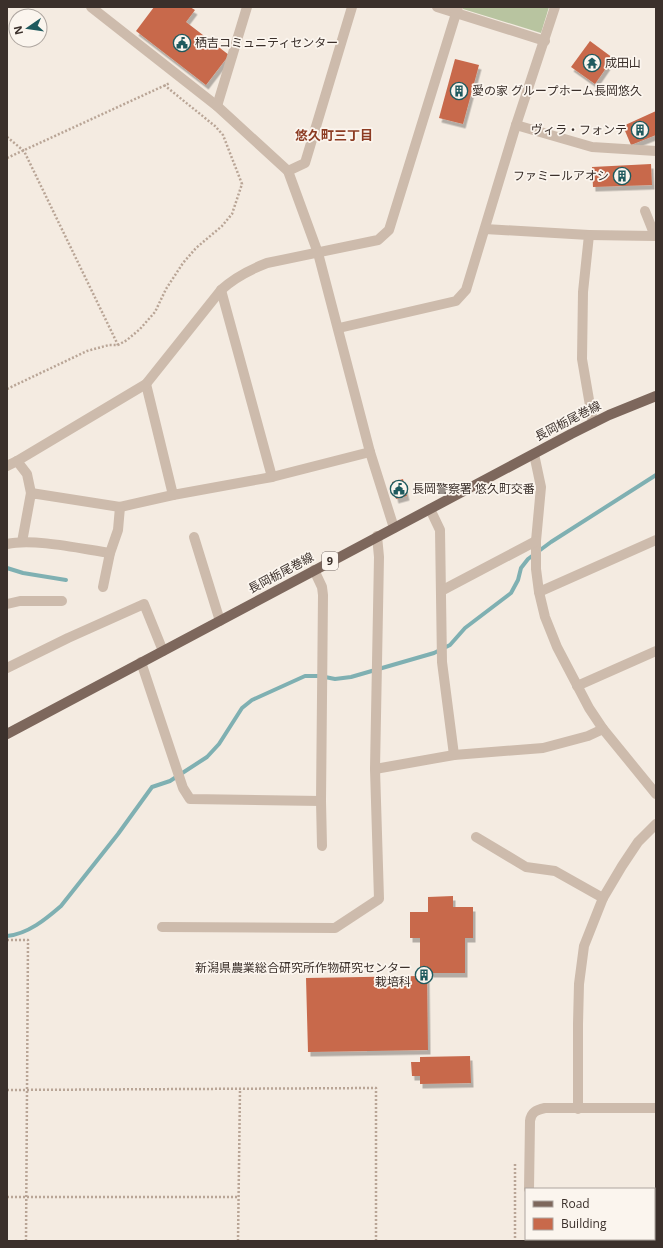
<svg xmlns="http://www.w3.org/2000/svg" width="663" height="1248" font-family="'Open Sans','Noto Sans JP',sans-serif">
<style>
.green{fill:#b8c4a0}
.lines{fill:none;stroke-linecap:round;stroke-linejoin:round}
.stream{stroke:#7fb0b2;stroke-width:4}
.building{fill:#c8694b;filter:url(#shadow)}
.path{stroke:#b9a596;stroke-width:2.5;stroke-dasharray:2 2;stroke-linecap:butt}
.minor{stroke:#cdbbac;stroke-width:10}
.major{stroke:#7d675c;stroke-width:10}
.labels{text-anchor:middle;stroke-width:3.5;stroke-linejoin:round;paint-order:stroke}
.shield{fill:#fbf5ee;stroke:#756b66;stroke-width:1}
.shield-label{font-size:11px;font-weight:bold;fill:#3b302b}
.poi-label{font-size:12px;fill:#3b302b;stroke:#fbf5ee;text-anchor:start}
.street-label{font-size:12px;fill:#3b302b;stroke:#fbf5ee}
.neighbourhood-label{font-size:13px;font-weight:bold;fill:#8c3b22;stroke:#fbf5ee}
</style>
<defs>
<filter id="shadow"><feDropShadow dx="2.5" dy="4.5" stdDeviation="0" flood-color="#0004"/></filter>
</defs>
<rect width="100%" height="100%" fill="#f4ebe1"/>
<path class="green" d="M463 7H549L541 33 463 9Z"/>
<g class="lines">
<g class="stream">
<path d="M7 568 23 573 66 580"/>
<path d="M7 936C28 934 46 919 61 906L118 834 152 787 170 781 207 757 219 744 242 708 252 700 305 676H320L335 679 351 677 434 653 450 645 465 628 511 593 518 580 521 568 528 559 551 542 656 475"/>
</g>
</g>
<g class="building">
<path d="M154 7H190L195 10 186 22 229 55 206 85 136 31Z"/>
<path d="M590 41 613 58 595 84 571 67Z"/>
<path d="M455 59 479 65 463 124 439 118Z"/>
<path d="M656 111V135L631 145 623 126Z"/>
<path d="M651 164 652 185 593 187 592 167Z"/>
<path d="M403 479 407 496 396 499 392 482Z"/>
<path d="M453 896V907H473V938H465V973H427L428 1050 308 1052 306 978 420 976V938H410V912H428V897Z"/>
<path d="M470 1056 471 1083 420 1084V1076H412L411 1062H420V1057Z"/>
</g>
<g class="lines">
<g class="path">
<path d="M7 137 24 151 118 345"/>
<path d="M7 158 170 83"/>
<path d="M7 389 87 351 109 345H118L127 340 140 329 155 312 166 289 183 263 196 248 222 226 232 214 242 184 223 135 215 126 164 85"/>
<path d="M7 940H28L26 1241"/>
<path d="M7 1090 376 1088V1241"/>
<path d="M515 1164V1241"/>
<path d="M7 1197H239"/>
<path d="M238 1241 240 1089"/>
</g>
<g class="minor">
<path d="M91 7 217 106 288 171 318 253 370 452 394 528"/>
<path d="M437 7 545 41"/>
<path d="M217 106 247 7"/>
<path d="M516 125 592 147 656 151"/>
<path d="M288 171 305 163 352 7"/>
<path d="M485 229 589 235 583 292 582 359 593 423"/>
<path d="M589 235 655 236 645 211"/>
<path d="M221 290 272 477"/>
<path d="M339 328 456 301 466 290 516 125 555 7"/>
<path d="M146 384 173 495 272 477 370 452"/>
<path d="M534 454 541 487 536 541V569L539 592 545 617 557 647 589 708 603 729 656 794"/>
<path d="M17 461 27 474 31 493"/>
<path d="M7 466 17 461 146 384 221 290C235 277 249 270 267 263L378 240 389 230 458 7"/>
<path d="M430 509 440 530 442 662 454 755"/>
<path d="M194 537 220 621"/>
<path d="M22 542 31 493 120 507 173 495"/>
<path d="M7 544C34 538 82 549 110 553"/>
<path d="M314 570 322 587 323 595 321 801 322 846"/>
<path d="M103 587 110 553 118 530 120 507"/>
<path d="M441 591 536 541"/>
<path d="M539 592 656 540"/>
<path d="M7 604 20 601H62"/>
<path d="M141 662 183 788 190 799 321 801"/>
<path d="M7 668 68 638 144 604 163 651"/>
<path d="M577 686 656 651"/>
<path d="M375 769 454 755 543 748 588 736 603 729"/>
<path d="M476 837 526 867 555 871 603 898"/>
<path d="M162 927 335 928 379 899 375 769 379 557 377 536"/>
<path d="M578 1109V1024L579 984 584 946 603 898 622 866 638 842 656 824"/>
<path d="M529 1189 530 1121C531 1112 536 1110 545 1108H656"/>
<path d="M654 1199H656"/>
<path d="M565 1239V1241"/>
</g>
<path class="major" d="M7 734 571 434 609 415 656 396"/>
</g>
<defs>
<symbol id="civic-ring" viewBox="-11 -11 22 22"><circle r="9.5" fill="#fbf5ee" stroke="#1f5a5e" stroke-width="1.5"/><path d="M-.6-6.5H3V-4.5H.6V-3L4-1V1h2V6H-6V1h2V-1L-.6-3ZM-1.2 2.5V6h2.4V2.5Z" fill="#1f5a5e"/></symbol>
<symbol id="temple-ring" viewBox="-11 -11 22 22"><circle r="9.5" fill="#fbf5ee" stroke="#1f5a5e" stroke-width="1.5"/><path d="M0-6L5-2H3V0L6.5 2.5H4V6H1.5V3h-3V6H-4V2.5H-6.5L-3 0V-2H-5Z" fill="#1f5a5e"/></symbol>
<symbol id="building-ring" viewBox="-11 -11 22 22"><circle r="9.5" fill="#fbf5ee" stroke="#1f5a5e" stroke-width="1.5"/><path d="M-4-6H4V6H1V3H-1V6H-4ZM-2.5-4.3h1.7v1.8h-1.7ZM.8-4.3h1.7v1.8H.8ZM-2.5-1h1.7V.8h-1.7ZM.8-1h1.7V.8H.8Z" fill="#1f5a5e"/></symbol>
</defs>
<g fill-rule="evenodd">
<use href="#civic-ring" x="172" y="33" width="20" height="20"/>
<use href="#temple-ring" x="582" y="53" width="20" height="20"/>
<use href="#building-ring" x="449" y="81" width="20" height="20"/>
<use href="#building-ring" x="630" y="120" width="20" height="20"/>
<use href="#building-ring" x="612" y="166" width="20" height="20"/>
<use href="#civic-ring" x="389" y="479" width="20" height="20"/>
<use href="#building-ring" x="414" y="965" width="20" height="20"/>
</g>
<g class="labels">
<rect class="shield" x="322" y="552" width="16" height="18" rx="3"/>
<g class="shield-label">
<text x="330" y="565">9</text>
</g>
<g class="poi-label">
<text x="195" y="47">栖吉コミュニティセンター</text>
<text x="605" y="67">成田山</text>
<text x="472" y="95">愛の家 グループホーム長岡悠久</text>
<text x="627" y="134" text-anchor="end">ヴィラ・フォンテ</text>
<text x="609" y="180" text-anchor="end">ファミールアオシ</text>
<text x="412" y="493">長岡警察署 悠久町交番</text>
<text x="411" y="972" text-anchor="end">新潟県農業総合研究所作物研究センター<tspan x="411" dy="14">栽培科</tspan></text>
</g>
<g class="street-label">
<text transform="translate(568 421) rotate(-27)" y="4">長岡栃尾巻線</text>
<text transform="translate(281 573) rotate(-28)" y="4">長岡栃尾巻線</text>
</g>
<g class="neighbourhood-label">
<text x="334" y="140">悠久町三丁目</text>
</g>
</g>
<rect width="663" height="1248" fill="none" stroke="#3b302b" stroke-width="16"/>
<rect x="525" y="1188" width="130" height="52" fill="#fbf5ee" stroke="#aea6a0"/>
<rect x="533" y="1201" width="20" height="6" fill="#7d675c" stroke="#aea6a0"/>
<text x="561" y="1208" font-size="12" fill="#3b302b">Road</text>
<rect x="533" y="1218" width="20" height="12" fill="#c8694b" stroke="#aea6a0"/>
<text x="561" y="1228" font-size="12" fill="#3b302b">Building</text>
<g transform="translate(28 28) rotate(257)"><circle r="19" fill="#fbf5ee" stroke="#aea6a0"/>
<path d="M0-3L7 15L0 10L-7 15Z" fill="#1f5a5e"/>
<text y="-6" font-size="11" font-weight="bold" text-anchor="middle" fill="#3b302b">N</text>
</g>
</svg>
